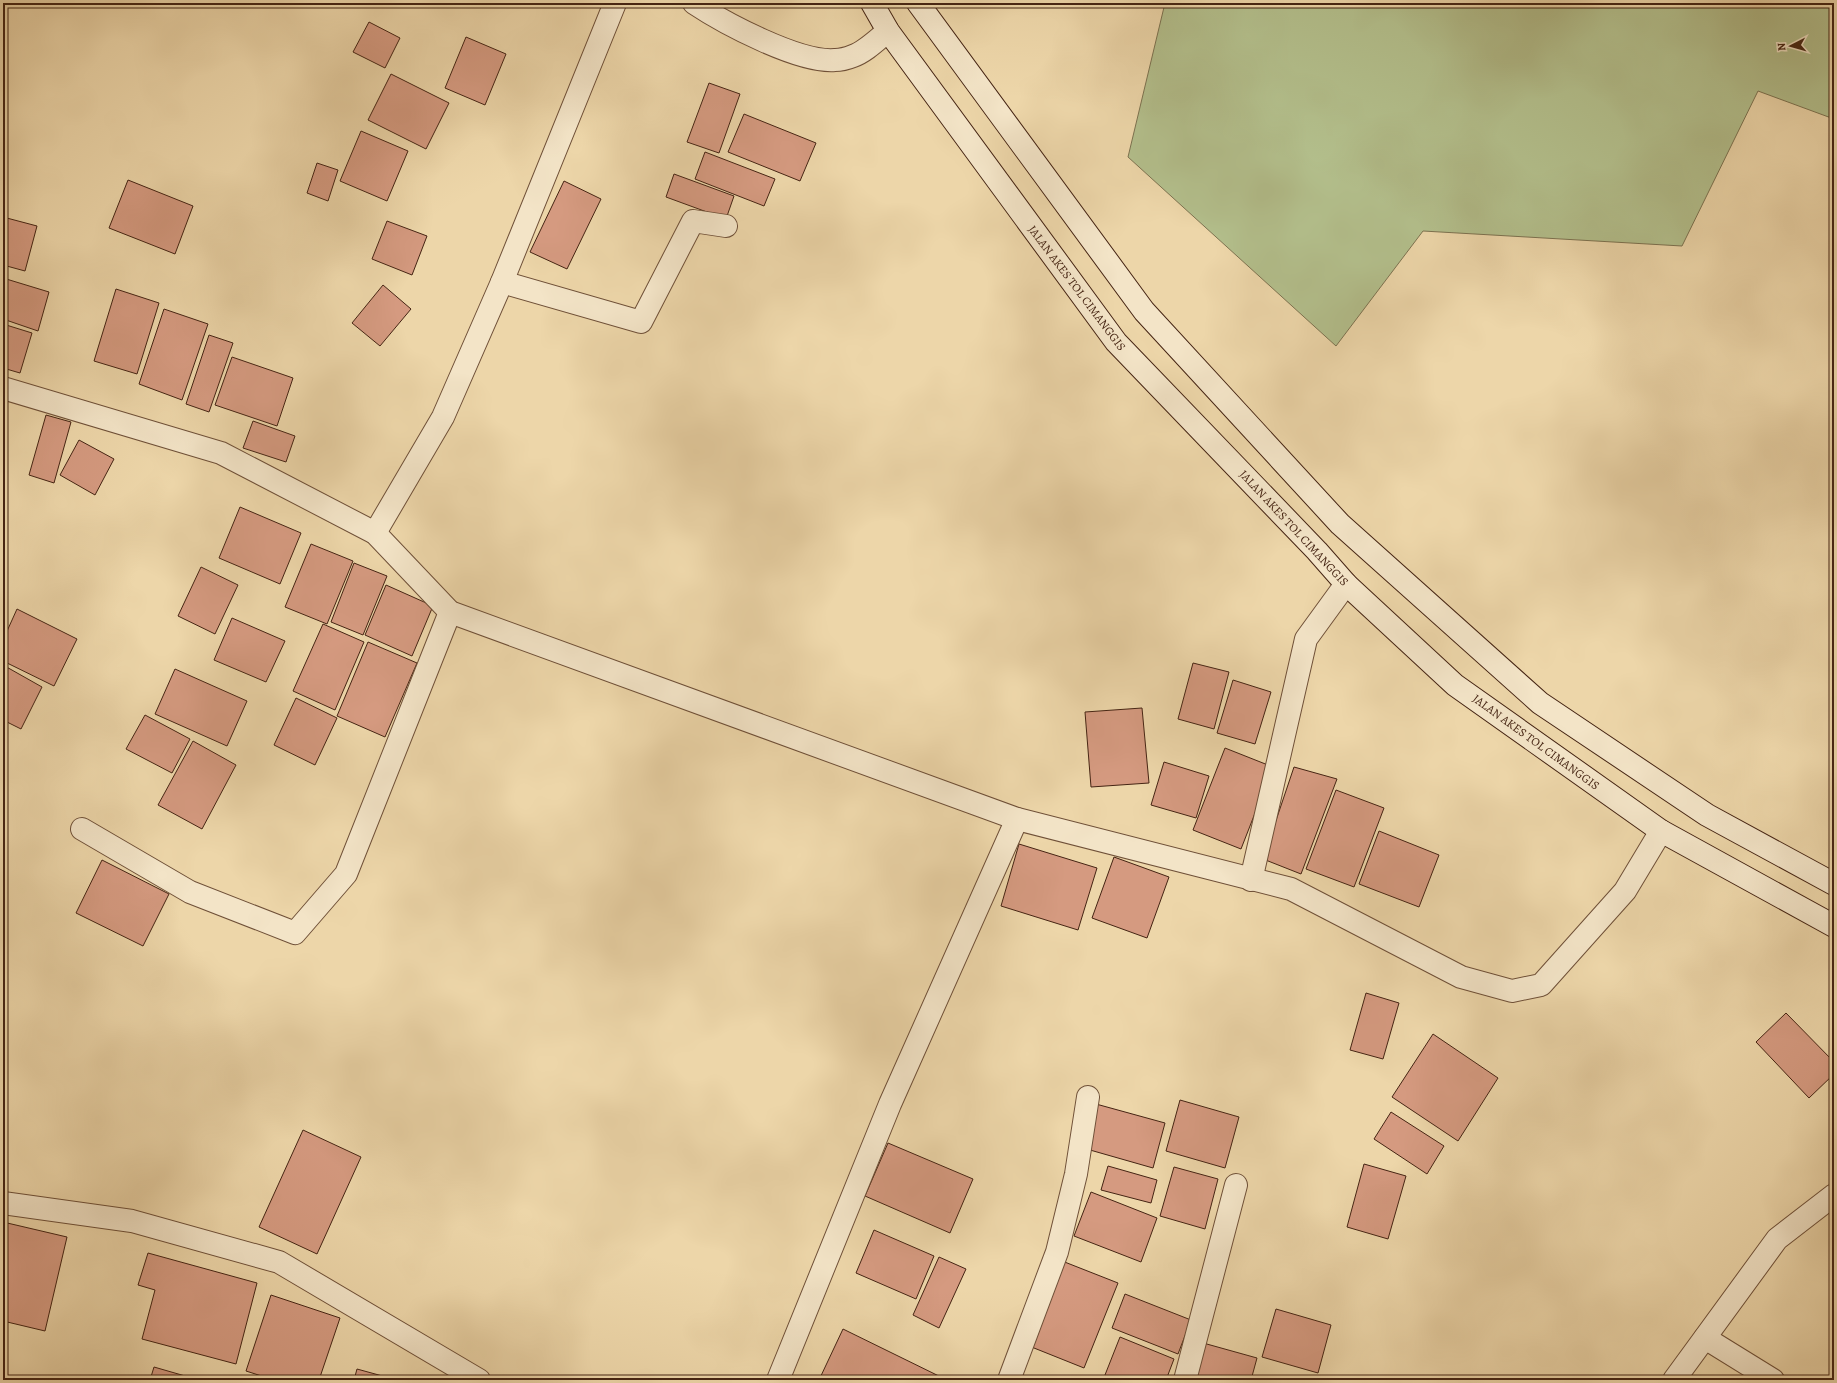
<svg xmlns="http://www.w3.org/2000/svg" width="1837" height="1383" font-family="Alegreya,serif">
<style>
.green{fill:#b3bf8c;stroke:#7c7250}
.building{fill:#d59a80;stroke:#452413}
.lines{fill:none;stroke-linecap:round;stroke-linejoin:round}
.street-casing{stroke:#6f5038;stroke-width:24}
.secondary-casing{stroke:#452413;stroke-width:24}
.street{stroke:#f3e4c7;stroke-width:22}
.secondary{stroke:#f3e4c7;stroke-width:22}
.labels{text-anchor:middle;stroke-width:3.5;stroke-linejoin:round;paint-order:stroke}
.street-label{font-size:12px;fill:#452413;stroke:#f3e4c7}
</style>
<rect width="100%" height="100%" fill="#edd6a9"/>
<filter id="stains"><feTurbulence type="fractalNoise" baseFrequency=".005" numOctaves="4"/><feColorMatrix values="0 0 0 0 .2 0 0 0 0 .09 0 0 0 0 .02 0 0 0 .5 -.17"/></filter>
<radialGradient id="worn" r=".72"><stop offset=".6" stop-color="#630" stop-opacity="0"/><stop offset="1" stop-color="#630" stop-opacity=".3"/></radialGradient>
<path class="green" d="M1165 3H1834V119L1758 91 1682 246 1423 231 1336 346 1128 157Z"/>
<g class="building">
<path d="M369 22 400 38 385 68 353 52Z"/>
<path d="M466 37 506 54 485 105 445 88Z"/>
<path d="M391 74 449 103 426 149 368 120Z"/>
<path d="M709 83 740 94 719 153 687 142Z"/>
<path d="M744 114 816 143 800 181 728 152Z"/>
<path d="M361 131 408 151 387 201 340 181Z"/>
<path d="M705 152 775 179 764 206 695 179Z"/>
<path d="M317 163 338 170 328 201 307 193Z"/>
<path d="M674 174 734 196 726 219 666 197Z"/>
<path d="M128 180 193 206 175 254 109 228Z"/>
<path d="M564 181 601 199 567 269 530 252Z"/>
<path d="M3 217 37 226 25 271 3 265Z"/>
<path d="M387 221 427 236 412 275 372 259Z"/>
<path d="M3 278 49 292 38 331 3 319Z"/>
<path d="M383 285 411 309 380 346 352 323Z"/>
<path d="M116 289 159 303 137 374 94 361Z"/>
<path d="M164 309 208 324 182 400 139 384Z"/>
<path d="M3 324 32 333 20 373 3 368Z"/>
<path d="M209 335 233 343 209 412 186 404Z"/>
<path d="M232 357 293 378 277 426 215 405Z"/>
<path d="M46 415 71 422 54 483 29 475Z"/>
<path d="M253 421 295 436 286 462 243 448Z"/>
<path d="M79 440 114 459 95 495 60 475Z"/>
<path d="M240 507 301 533 280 584 219 558Z"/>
<path d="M311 544 353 561 327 624 285 607Z"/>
<path d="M354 563 387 576 363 635 331 622Z"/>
<path d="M201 567 238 585 215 634 178 616Z"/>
<path d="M386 585 433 606 412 656 365 635Z"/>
<path d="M17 609 77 639 54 686 3 661V640Z"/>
<path d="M232 618 285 641 266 682 214 660Z"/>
<path d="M323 624 364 642 335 710 293 691Z"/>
<path d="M368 642 417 663 385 737 337 716Z"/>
<path d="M1193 663 1229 672 1214 729 1178 719Z"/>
<path d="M3 665 42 687 21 729 3 720Z"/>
<path d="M175 669 247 701 227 746 155 714Z"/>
<path d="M1233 680 1271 692 1255 744 1217 733Z"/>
<path d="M296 698 337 718 315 765 274 745Z"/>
<path d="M1142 708 1149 783 1091 787 1085 712Z"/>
<path d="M145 715 190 739 172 773 126 749Z"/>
<path d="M193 741 236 765 202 829 158 805Z"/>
<path d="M1225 748 1273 767 1241 849 1193 830Z"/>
<path d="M1164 762 1209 776 1196 818 1151 805Z"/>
<path d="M1294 767 1337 779 1301 874 1263 859Z"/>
<path d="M1336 790 1384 808 1354 887 1306 869Z"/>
<path d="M1379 831 1439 855 1419 907 1359 884Z"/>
<path d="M1019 844 1097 868 1078 930 1001 906Z"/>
<path d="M1114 857 1169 877 1147 938 1092 918Z"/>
<path d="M102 860 169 894 143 946 76 913Z"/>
<path d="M1366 993 1399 1003 1383 1059 1350 1050Z"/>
<path d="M1786 1013 1834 1062V1074L1809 1098 1756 1042Z"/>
<path d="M1433 1034 1498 1078 1458 1141 1392 1097Z"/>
<path d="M1180 1100 1239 1117 1225 1168 1166 1151Z"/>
<path d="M1096 1104 1165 1123 1153 1168 1083 1148Z"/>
<path d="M1391 1112 1444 1146 1427 1174 1374 1139Z"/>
<path d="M303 1130 361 1157 317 1254 259 1227Z"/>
<path d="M888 1143 973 1179 950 1233 865 1196Z"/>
<path d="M1364 1164 1406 1176 1388 1239 1347 1227Z"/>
<path d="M1108 1166 1157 1180 1151 1203 1101 1190Z"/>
<path d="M1174 1167 1218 1179 1205 1229 1160 1216Z"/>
<path d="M1091 1192 1157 1218 1141 1262 1074 1236Z"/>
<path d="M3 1222 67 1237 45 1331 3 1321Z"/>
<path d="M874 1230 934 1256 916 1299 856 1273Z"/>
<path d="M148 1253 257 1283 236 1364 142 1339 155 1290 138 1285Z"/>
<path d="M939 1257 966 1269 939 1328 913 1315Z"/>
<path d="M1057 1259 1118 1283 1084 1368 1024 1344Z"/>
<path d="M1125 1294 1191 1320 1178 1354 1112 1328Z"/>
<path d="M271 1295 340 1318 319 1380H274L246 1371Z"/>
<path d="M1276 1309 1331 1325 1318 1373 1262 1357Z"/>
<path d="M843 1329 947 1380H819Z"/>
<path d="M1120 1337 1174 1359 1166 1380H1103Z"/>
<path d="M1196 1341 1257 1358 1251 1380H1185Z"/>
<path d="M154 1367 199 1380H150Z"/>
<path d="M357 1369 397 1380H354Z"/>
</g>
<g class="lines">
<defs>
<g id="street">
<path d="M694 3C724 23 799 63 835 60 841 60 848 58 853 56 865 52 878 39 888 31"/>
<path d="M502 282 615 3"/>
<path d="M3 388 221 453 375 533 450 612 1017 819 1291 889 1461 977 1512 991 1541 985 1625 891 1661 831"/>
<path d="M375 533 443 417 502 282 641 322 693 221 726 226"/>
<path d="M82 829 190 892 295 933 346 874 450 612"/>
<path d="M1251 880 1306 639 1346 584"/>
<path d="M3 1203 132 1221 279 1262 479 1380"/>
<path d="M1705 1338 1773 1380"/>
<path d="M778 1380 890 1104 1017 819"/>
<path d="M1009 1380 1057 1252 1076 1174 1088 1097"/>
<path d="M1185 1380 1236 1185"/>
<path d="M1674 1380 1777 1239 1834 1195"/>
</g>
<g id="secondary">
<path d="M872 3 888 31 1116 342 1317 551 1346 584 1455 685 1661 831 1834 926"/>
<path d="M918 3 1144 311 1340 524 1540 703 1707 815 1834 884"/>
</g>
</defs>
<use href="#street" class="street-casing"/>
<use href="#secondary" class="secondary-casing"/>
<use href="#street" class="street"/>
<use href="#secondary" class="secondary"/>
</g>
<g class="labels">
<g class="street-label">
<text transform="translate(1077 288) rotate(53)" y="4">JALAN AKES TOL CIMANGGIS</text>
<text transform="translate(1294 528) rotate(47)" y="4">JALAN AKES TOL CIMANGGIS</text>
<text transform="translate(1536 742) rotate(36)" y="4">JALAN AKES TOL CIMANGGIS</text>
</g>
</g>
<rect width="1837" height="1383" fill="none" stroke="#edd6a9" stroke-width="16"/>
<rect x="4" y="4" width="1829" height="1375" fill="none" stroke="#452413" stroke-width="2"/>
<rect x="8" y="8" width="1821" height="1367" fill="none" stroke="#452413"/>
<g transform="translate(1791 46) rotate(264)" stroke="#f3e4c7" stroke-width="3" paint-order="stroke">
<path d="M0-3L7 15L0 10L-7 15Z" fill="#452413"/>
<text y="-6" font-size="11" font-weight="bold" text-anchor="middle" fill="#452413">N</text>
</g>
<rect width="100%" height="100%" filter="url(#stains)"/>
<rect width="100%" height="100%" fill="url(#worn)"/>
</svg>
